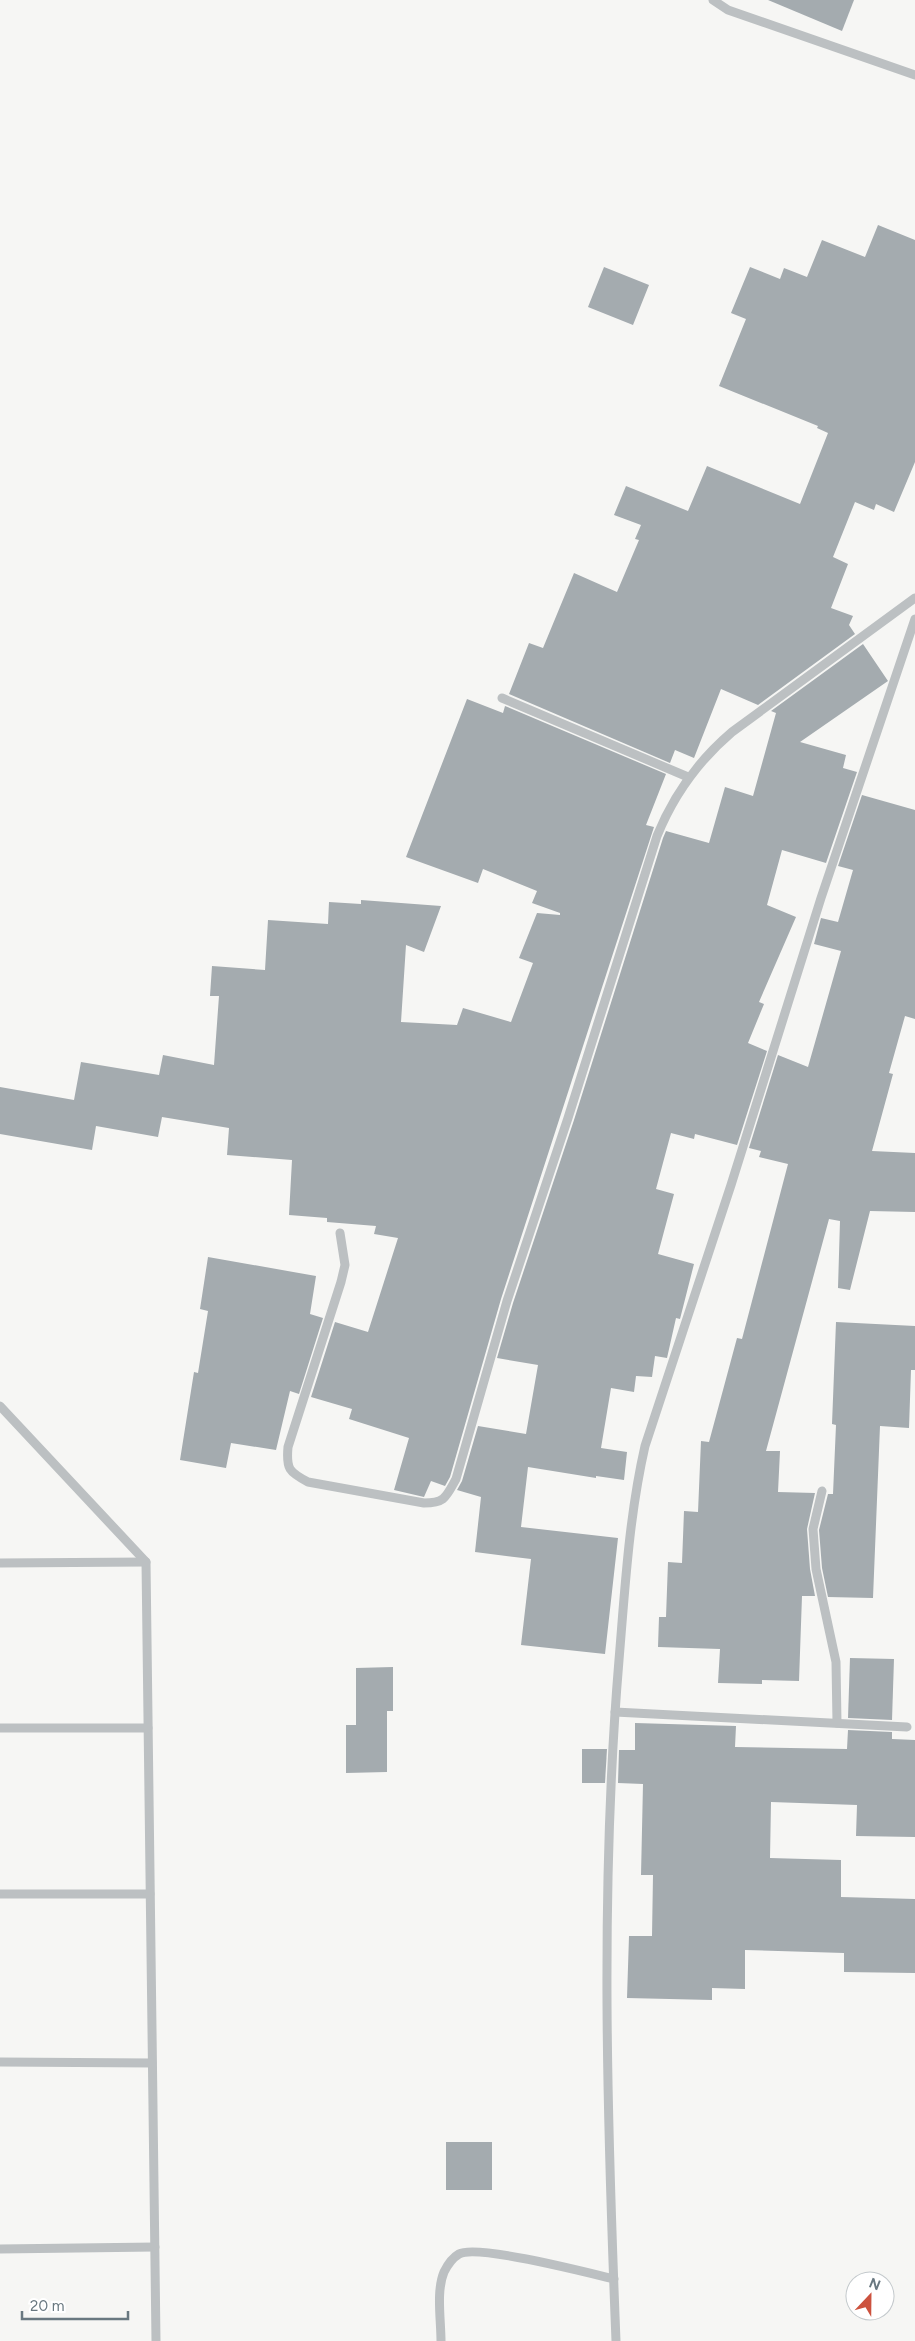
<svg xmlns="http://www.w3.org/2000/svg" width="915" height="2341" font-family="Figtree,sans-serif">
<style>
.building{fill:#a4abaf}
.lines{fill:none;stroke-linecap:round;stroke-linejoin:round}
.minor{stroke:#bcc0c2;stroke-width:9}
</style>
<rect width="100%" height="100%" fill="#f6f6f4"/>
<g class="building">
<path d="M768 0H854L842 31Z"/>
<path d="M878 225 915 240V462L894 512 876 504 874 510 855 502 833 557 848 564 831 608 853 616 849 625 855 634 758 705 721 689 694 758 675 750 670 763 509 694 529 643 543 648 574 573 617 592 639 540 635 539 641 525 614 515 626 486 688 511 707 466 800 504 828 433 817 428 818 426 719 386 746 319 731 313 750 267 780 279 784 268 807 277 822 240 865 257Z"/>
<path d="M604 267 649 285 633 325 588 307Z"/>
<path d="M863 644 888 681 800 742 846 755 843 768 857 772 826 863 782 850 767 905 796 917 759 1002 764 1004 748 1043 767 1051 737 1145 695 1134 694 1139 671 1133 656 1189 674 1194 658 1254 694 1264 680 1319 676 1318 667 1358 655 1356 652 1377 636 1376 634 1392 611 1388 601 1448 627 1452 624 1480 596 1476V1478L528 1467 521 1527 618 1538 605 1654 521 1645 531 1559 475 1552 481 1497 457 1490 462 1481 478 1426 526 1434 538 1365 497 1358 513 1303 574 1120 663 838 666 831 709 843 725 787 753 796 776 713 771 711Z"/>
<path d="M467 699 503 713 505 706 666 774 646 825 654 827 501 1299 450 1477 445 1486 431 1481 424 1497 394 1490 409 1438 349 1419 352 1409 311 1397 335 1322 368 1332 398 1238 374 1234 376 1226 327 1222V1218L289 1215 292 1160 227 1155 229 1128 162 1117 158 1137 96 1126 92 1150 0 1134V1087L74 1100 81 1062 159 1075 163 1055 214 1065 219 996H210L212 966 265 970 268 920 328 924 329 902 361 904V900L441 906 424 952 406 945 401 1022 457 1025 463 1008 511 1022 533 963 519 958 537 913 560 915V913L532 903 537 891 483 869 478 883 406 857Z"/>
<path d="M862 795 915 810V1019L905 1016 889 1073 893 1074 872 1151 915 1153V1212L870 1211 850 1290 838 1288 840 1221 829 1219 766 1451H780L778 1492 815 1493 807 1529 810 1569 815 1596H802L799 1681 762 1680V1684L718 1683 720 1649 658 1647 659 1617H666L668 1562 682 1563 684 1511 698 1512 701 1441 709 1442 737 1338 742 1339 788 1164 759 1157 761 1151 749 1148 778 1055 808 1067 841 951 814 944 821 918 838 922 853 870 838 866Z"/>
<path d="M208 1257 316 1276 310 1314 323 1318 299 1394 290 1391 276 1450 231 1443 226 1468 180 1460 194 1372 198 1373 208 1311 200 1309Z"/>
<path d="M836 1322 915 1326V1370H911L909 1428 880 1426 873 1598 828 1597 822 1568 819 1530 828 1494H833L836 1425 832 1424Z"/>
<path d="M850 1658 894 1659 892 1720 848 1718Z"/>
<path d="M393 1667V1711H387V1772L346 1773V1725H356V1668Z"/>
<path d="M635 1723 736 1726 735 1747 847 1749 848 1730 892 1732V1739L915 1740V1837L856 1836 857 1805 771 1802 770 1858 841 1860V1897L915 1899V1973L844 1972V1953L745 1950V1989L712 1988V2000L627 1998 629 1936H652L653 1875H641L643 1784 618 1783 619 1750H635Z"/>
<path d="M582 1749H607L605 1783H582Z"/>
<rect x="446" y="2142" width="46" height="48"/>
</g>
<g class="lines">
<g class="minor">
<path d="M713 0 728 10 915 75"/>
<path d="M502 698 688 777"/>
<path d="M340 1233 345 1265 341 1282 288 1447C286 1469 289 1472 308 1482L424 1503C445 1503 446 1497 456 1479L507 1301 568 1118 657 836C674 794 698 761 732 732L915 598"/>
<path d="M0 1406 146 1562 156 2341"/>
<path d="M822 1491 813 1529 816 1569 836 1662 837 1723"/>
<path d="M0 1563 146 1562"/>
<path d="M615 1712 907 1727"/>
<path d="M0 1728H148"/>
<path d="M0 1894H150"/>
<path d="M0 2062 152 2063"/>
<path d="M0 2249 155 2247"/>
<path d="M441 2341C441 2320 436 2291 444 2272 447 2266 452 2258 459 2254 477 2244 589 2273 614 2279"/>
<path d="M616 2341C607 2115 600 1886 619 1660 625 1588 629 1516 645 1446L731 1185 821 898 915 619"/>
</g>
</g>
<g transform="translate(870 2296) rotate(22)"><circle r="24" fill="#ffffff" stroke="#c3c9cc"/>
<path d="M0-4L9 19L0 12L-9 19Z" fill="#cc523e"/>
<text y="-8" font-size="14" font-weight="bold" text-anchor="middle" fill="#697880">N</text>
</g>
<path d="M22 2311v8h106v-8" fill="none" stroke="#697880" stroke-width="2.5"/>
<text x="30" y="2311" font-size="15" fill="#697880" stroke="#ffffff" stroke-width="4" paint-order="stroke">20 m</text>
</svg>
